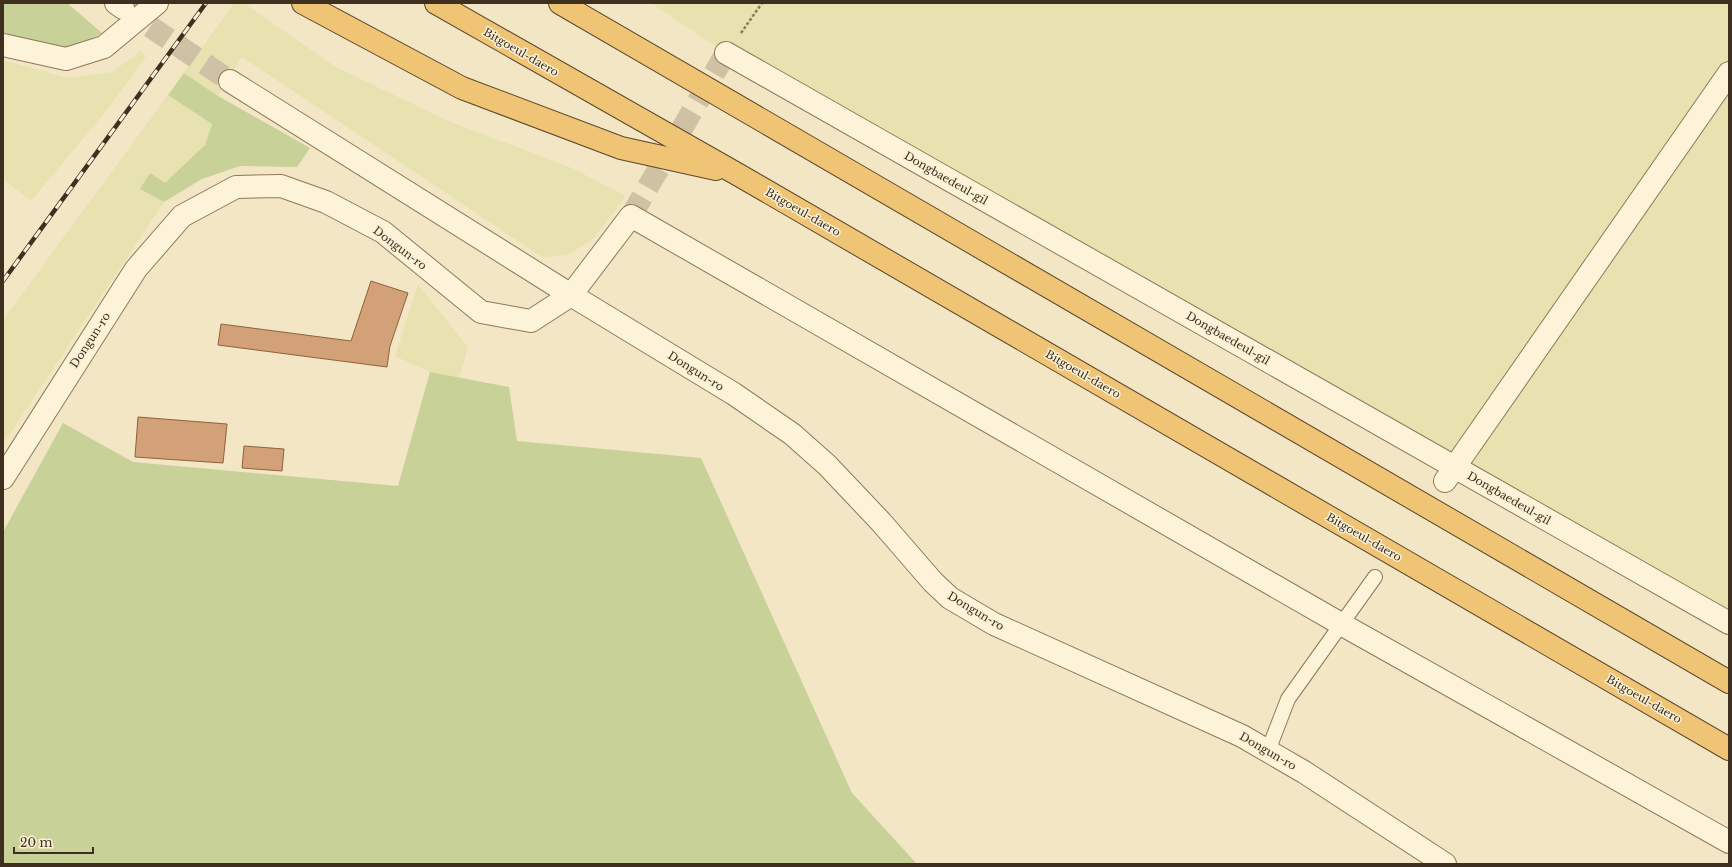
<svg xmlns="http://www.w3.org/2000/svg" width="1732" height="867" font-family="'Libre Baskerville',serif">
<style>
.farmland{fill:#e8e2b1}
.green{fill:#c8d197}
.building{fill:#d3a177;stroke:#90613c}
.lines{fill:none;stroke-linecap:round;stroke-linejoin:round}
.minor-tunnel{stroke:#cec1a4;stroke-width:22;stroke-dasharray:22 11;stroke-linecap:butt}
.tertiary-tunnel{stroke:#cec1a4;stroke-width:22;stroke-dasharray:22 11;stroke-linecap:butt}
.service-casing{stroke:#8f7859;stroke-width:16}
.minor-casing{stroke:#8f7859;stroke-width:24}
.tertiary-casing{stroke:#8f7859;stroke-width:24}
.trunk-casing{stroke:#5c452d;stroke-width:24}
.path{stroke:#8f7859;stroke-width:2.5;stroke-dasharray:3 2;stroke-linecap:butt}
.service{stroke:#fcf3d9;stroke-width:14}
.minor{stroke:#fcf3d9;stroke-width:22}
.tertiary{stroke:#fcf3d9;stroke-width:22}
.trunk{stroke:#efc474;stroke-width:22}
.rail-casing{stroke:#3e2f1e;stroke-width:4.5}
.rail{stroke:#f9f0d5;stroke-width:3;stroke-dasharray:9;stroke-linecap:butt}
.labels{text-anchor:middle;stroke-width:3;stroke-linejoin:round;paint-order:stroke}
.street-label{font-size:11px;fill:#3e2f1e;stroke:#f9f0d5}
</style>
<rect width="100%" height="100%" fill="#f2e6c5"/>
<g class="farmland">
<path d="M234 3H244L334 66 446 120 572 168 626 196 593 239 568 255 542 257 242 57 218 96 184 73Z"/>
<path d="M651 3H1729V624L726 53Z"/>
<path d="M141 51 146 56 110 106 31 201 3 179V60L69 78 112 72Z"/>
<path d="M168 95 212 124 205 145 165 184 150 173 140 189 164 202 3 444V320Z"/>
<path d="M418 284 468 348 459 378 430 372 395 356Z"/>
</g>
<g class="green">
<path d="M3 3H67L102 33 85 42 61 48 3 35Z"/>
<path d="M184 73 218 96 310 148 297 167 240 166 202 179 164 202 140 189 150 173 165 183 205 145 212 124 168 95Z"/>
<path d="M430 372 509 387 517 441 701 458 852 793 917 864H3V532L63 423 133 462 398 486Z"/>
</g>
<g class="building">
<path d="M371 281 408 293 390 346 387 367 218 345 221 324 351 341Z"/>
<path d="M138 417 227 424 223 463 135 457Z"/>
<path d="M244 446 284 449 282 471 242 468Z"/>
</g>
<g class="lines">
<path class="minor-tunnel" d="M631 216 726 53"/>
<path class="tertiary-tunnel" d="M123 8 230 81"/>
<defs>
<path id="service" d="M1268 751 1288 699 1375 577"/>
<g id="minor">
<path d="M3 45 66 59 104 47 157 3"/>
<path d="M726 53 1729 623"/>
<path d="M571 295 631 216 1341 624 1729 842"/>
<path d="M3 478 136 269 182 216 236 187 281 186 326 202 383 232 481 312 531 321 571 295 734 394 792 434 827 465 881 522 933 582 950 598 994 624 1242 736 1304 772 1445 864"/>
<path d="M1445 481 1729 73"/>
</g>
<g id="tertiary">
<path d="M116 3 123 8"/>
<path d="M230 81 571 295"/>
</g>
<g id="trunk">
<path d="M303 3 462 88 621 148 716 169"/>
<path d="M436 3 737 174 1729 749"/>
<path d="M560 3 1729 682"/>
</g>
</defs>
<use href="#service" class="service-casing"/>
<use href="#minor" class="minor-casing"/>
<use href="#tertiary" class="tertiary-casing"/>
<use href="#trunk" class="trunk-casing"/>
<path class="path" d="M741 33 762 3"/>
<use href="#service" class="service"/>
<use href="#minor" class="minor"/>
<use href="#tertiary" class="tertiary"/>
<use href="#trunk" class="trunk"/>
<defs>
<path id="rail" d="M3 281 206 3"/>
</defs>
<use href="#rail" class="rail-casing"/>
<use href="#rail" class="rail"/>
</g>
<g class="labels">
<g class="street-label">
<text transform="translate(521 52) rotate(30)" y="4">Bitgoeul-daero</text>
<text transform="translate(946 178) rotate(30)" y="4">Dongbaedeul-gil</text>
<text transform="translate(803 212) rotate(30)" y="4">Bitgoeul-daero</text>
<text transform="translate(400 248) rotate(37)" y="4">Dongun-ro</text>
<text transform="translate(1228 338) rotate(30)" y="4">Dongbaedeul-gil</text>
<text transform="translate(90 340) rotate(-57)" y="4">Dongun-ro</text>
<text transform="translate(696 371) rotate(32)" y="4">Dongun-ro</text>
<text transform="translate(1083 374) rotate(30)" y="4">Bitgoeul-daero</text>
<text transform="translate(1509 498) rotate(30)" y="4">Dongbaedeul-gil</text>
<text transform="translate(1364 537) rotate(30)" y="4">Bitgoeul-daero</text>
<text transform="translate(976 611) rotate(31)" y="4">Dongun-ro</text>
<text transform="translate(1644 699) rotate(30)" y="4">Bitgoeul-daero</text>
<text transform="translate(1268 751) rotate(30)" y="4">Dongun-ro</text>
</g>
</g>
<rect width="1732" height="867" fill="none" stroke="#3e2f1e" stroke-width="8"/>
<path d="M14 847v6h79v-6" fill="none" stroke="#3e2f1e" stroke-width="2"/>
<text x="20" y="847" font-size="12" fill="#3e2f1e" stroke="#f9f0d5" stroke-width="3" paint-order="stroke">20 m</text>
</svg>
